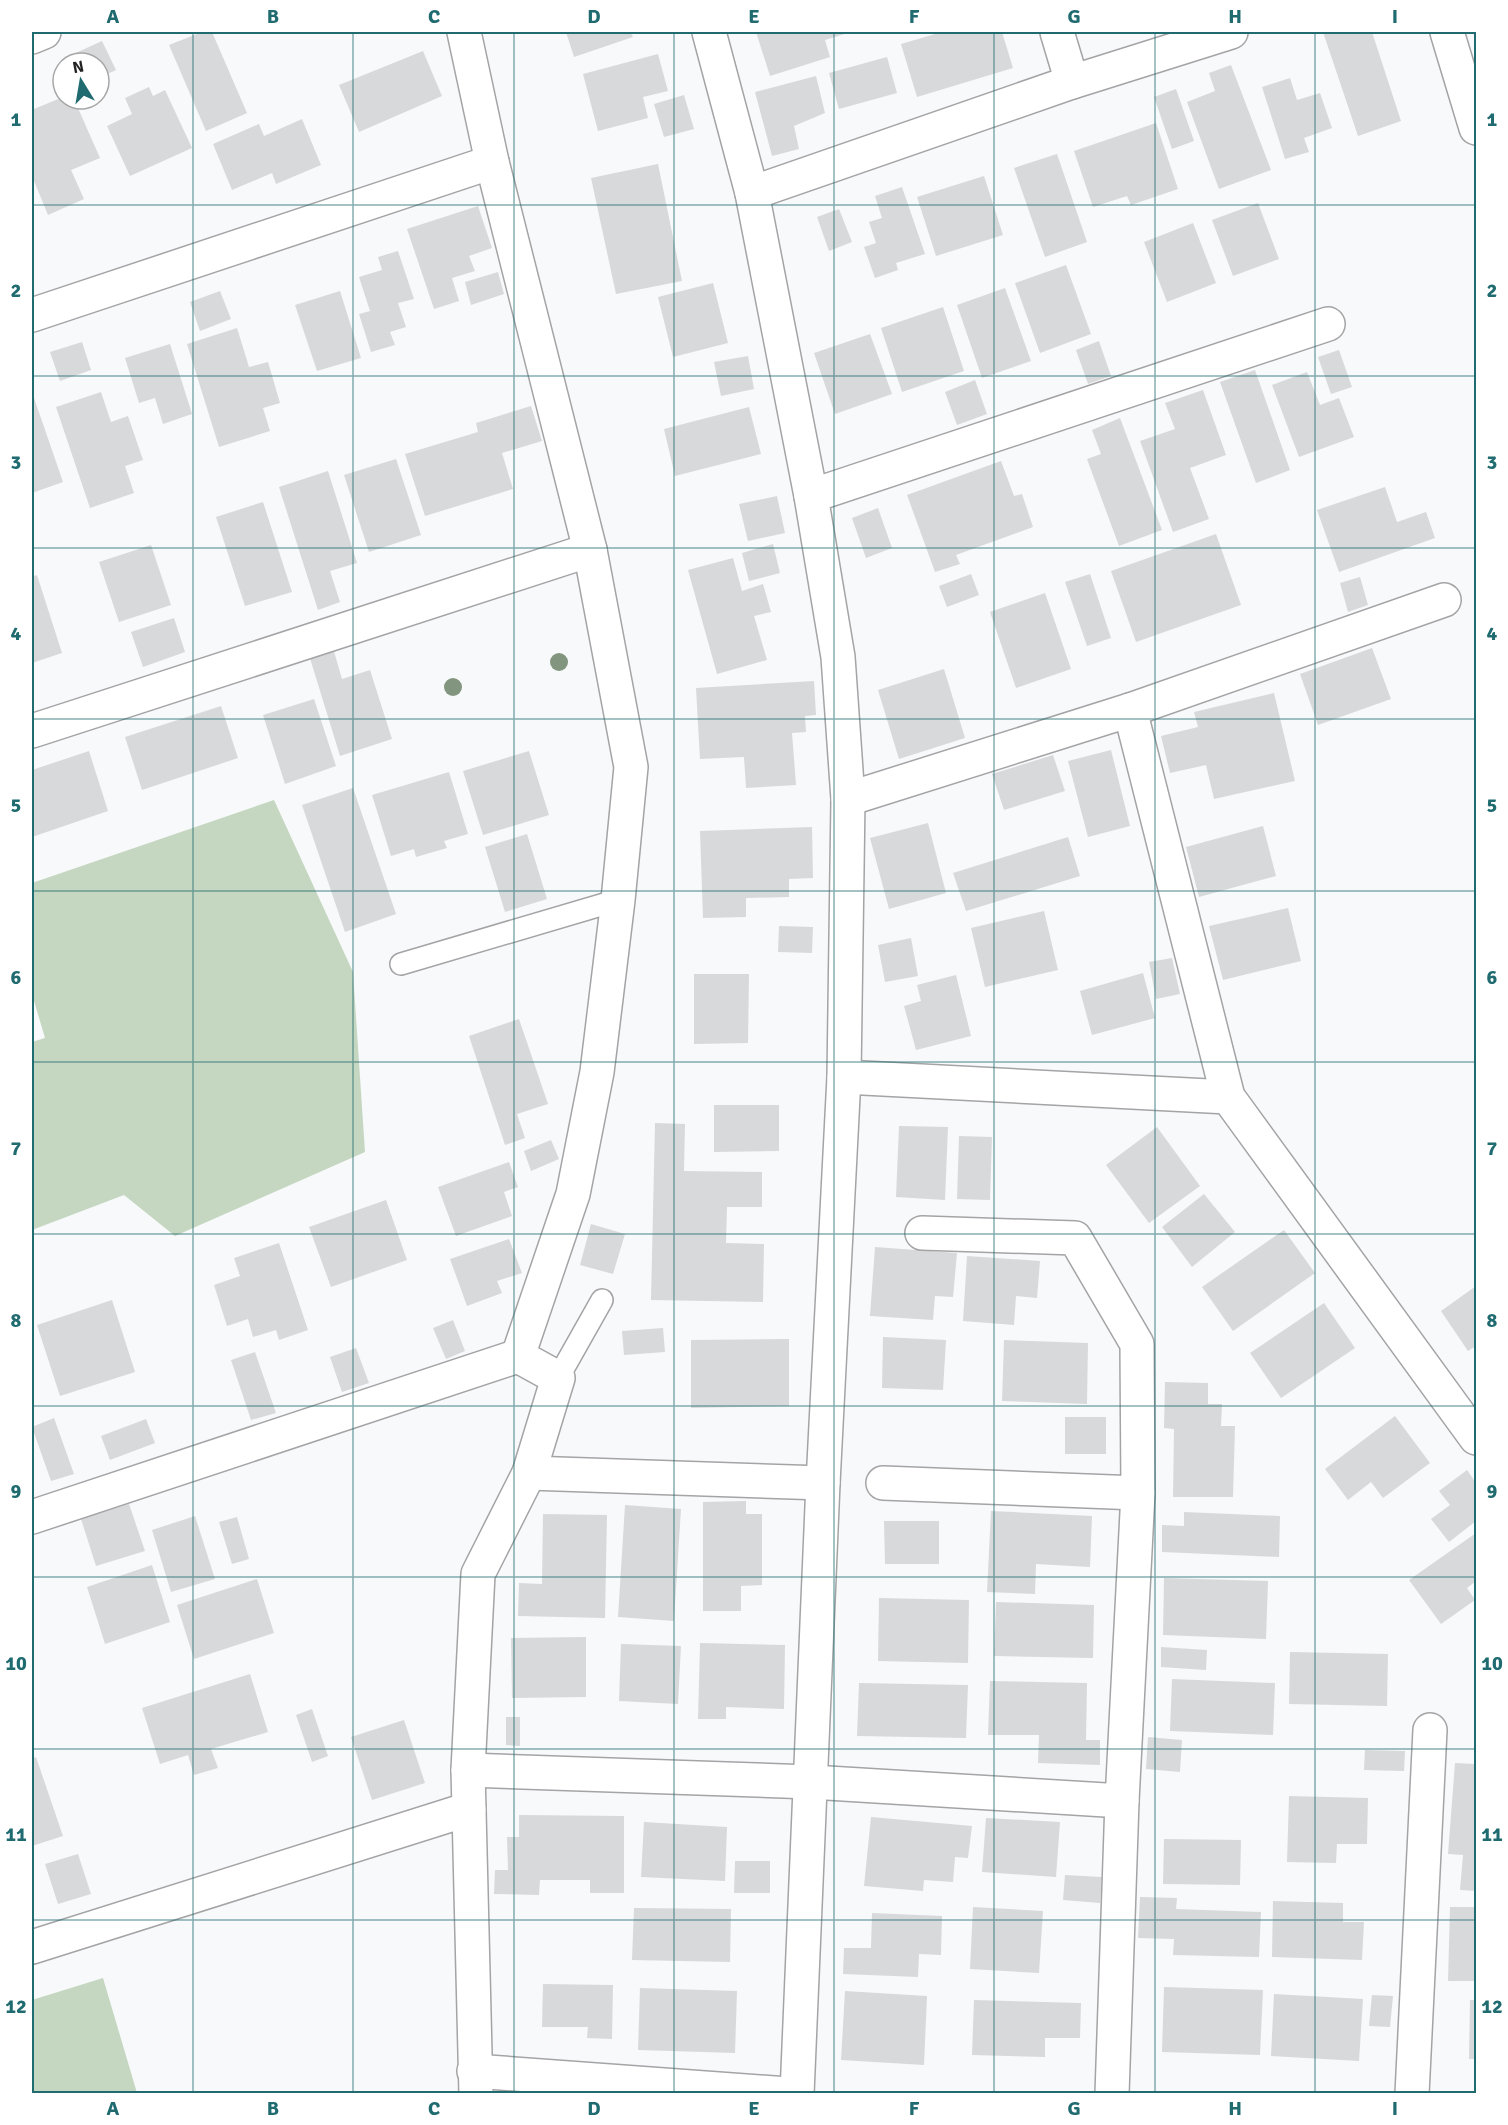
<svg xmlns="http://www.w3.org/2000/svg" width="1508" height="2125" font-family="Signika,sans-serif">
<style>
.green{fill:#c5d7c0}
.building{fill:#d8d9db}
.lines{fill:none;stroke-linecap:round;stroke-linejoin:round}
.service-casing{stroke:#a4a4a6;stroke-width:24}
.minor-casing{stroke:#a4a4a6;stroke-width:36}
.service{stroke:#fff;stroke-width:21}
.minor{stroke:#fff;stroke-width:33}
.tree{fill:#82957e}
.grid{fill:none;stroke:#1f6b70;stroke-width:1.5;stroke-opacity:0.55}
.neatline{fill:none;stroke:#1f6b70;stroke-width:2}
.grid-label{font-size:20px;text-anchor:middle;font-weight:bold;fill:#1f6b70}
</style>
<rect width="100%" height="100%" fill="#f8f9fb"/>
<g class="green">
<path d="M274 800 353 972 365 1152 175 1236 124 1195 32 1230V1042L45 1038 32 994V883Z"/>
<path d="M103 1978 137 2093H32V2000Z"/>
</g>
<g class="building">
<path d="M202 32H212L247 113 206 131 169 45Z"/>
<path d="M566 32H630L633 37 574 57Z"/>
<path d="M756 32H851L825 40 830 57 770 76Z"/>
<path d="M942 32H1002L1013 68 917 97 901 44Z"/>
<path d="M1323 32H1372L1401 121 1358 136Z"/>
<path d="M102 41 116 70 99 78V63H72L69 56Z"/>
<path d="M423 51 442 96 359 132 339 85Z"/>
<path d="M658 54 668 91 643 97 648 118 598 131 583 74Z"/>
<path d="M887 57 897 93 839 109 829 73Z"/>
<path d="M1231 65 1271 170 1219 189 1187 102 1215 91 1209 73Z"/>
<path d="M816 76 825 113 794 126 799 149 772 156 755 92Z"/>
<path d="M1290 78 1297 100 1320 93 1332 128 1304 138 1309 152 1285 159 1262 87Z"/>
<path d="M149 87 153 96 165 90 192 148 130 176 107 126 132 114 125 98Z"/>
<path d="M1176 89 1194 141 1172 149 1154 97Z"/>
<path d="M684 95 694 129 664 137 654 104Z"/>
<path d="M63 97V99H74L100 158 71 170 84 199 48 215 32 176V102L34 109Z"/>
<path d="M302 119 321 165 276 184 272 173 232 190 213 144 259 124 264 136Z"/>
<path d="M1156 123 1178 189 1131 205 1127 196 1093 207 1074 151Z"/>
<path d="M1057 154 1087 242 1045 257 1014 168Z"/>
<path d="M658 164 682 281 616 294 591 178Z"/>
<path d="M984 176 1003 235 936 256 917 197Z"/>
<path d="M902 187 925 254 896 263 898 270 875 278 864 247 876 243 869 222 882 218 875 196Z"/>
<path d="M1258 203 1279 259 1233 276 1212 220Z"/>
<path d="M478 206 492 248 469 256 475 271 452 278 459 301 434 309 407 229Z"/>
<path d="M839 209 852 242 829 251 817 217Z"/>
<path d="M1193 223 1216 283 1167 302 1144 242Z"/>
<path d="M398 251 414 299 398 303 406 327 390 332 395 345 371 352 359 314 370 311 359 277 382 270 378 257Z"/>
<path d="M1066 265 1091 334 1040 353 1015 283Z"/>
<path d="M498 272 504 294 471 305 465 282Z"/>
<path d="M713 283 728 343 673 357 658 297Z"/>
<path d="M1005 288 1031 361 982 378 957 305Z"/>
<path d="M220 291 231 319 200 331 190 302Z"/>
<path d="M340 291 361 358 317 371 295 305Z"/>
<path d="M943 307 964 371 902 392 881 328Z"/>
<path d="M237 328 249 367 268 362 280 403 263 408 270 431 219 447 187 344Z"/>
<path d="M870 334 892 394 835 414 814 353Z"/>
<path d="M1099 341 1111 376 1088 384 1076 350Z"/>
<path d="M82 342 91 370 60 381 50 352Z"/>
<path d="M170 344 192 414 163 424 155 398 139 403 125 358Z"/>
<path d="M1339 350 1352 387 1331 394 1318 357Z"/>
<path d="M748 356 754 389 721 396 714 362Z"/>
<path d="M1255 370 1290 470 1256 483 1220 382Z"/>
<path d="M1307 372 1320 405 1339 398 1354 437 1299 457 1272 385Z"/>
<path d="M975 380 987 414 957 425 945 392Z"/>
<path d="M1203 390 1226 455 1190 468 1209 519 1173 532 1140 441 1175 429 1165 403Z"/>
<path d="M101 392 111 422 128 416 143 460 125 466 134 493 90 508 56 407Z"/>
<path d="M32 395H33L63 482 32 493Z"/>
<path d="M531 406 542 441 502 453 513 489 425 516 405 454 478 432 476 423Z"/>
<path d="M749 407 761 454 675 476 664 429Z"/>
<path d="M1120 418 1162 530 1119 546 1087 459 1101 454 1092 430Z"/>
<path d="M396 459 421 535 369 552 344 475Z"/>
<path d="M1001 461 1014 496 1022 494 1033 527 956 555 960 564 935 572 907 495Z"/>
<path d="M328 471 357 563 330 571 340 602 318 610 279 487Z"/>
<path d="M1385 487 1397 522 1426 512 1435 538 1339 572 1317 510Z"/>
<path d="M777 496 785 533 748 541 739 504Z"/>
<path d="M263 502 292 592 245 606 216 517Z"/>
<path d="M878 508 892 548 866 558 852 518Z"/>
<path d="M1216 534 1241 605 1136 642 1111 571Z"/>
<path d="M773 544 780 573 749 581 742 553Z"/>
<path d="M151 545 171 605 119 622 99 562Z"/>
<path d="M733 558 742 591 763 584 771 612 754 616 767 660 717 674 688 570Z"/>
<path d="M971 574 979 595 947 607 939 586Z"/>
<path d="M1090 574 1111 638 1087 646 1065 582Z"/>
<path d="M37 575 62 653 32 663V577Z"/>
<path d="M1360 577 1368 605 1348 612 1340 583Z"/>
<path d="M1045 593 1071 669 1016 688 990 612Z"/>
<path d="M174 618 185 652 143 667 131 632Z"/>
<path d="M333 648 342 679 370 670 392 739 340 756 309 655Z"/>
<path d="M1372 648 1391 699 1318 725 1300 674Z"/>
<path d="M944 669 965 738 899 759 878 690Z"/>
<path d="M814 681 816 715 805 716 806 732 792 733 796 785 746 788 744 757 700 759 696 688Z"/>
<path d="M1274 693 1295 781 1214 799 1206 765 1170 773 1161 736 1198 727 1194 712Z"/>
<path d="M314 699 336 766 285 784 263 715Z"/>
<path d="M221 706 238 758 142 790 125 737Z"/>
<path d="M1111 750 1130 826 1088 837 1068 761Z"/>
<path d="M89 751 108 811 32 837V770Z"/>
<path d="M529 751 549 815 483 835 463 771Z"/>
<path d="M1053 755 1065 791 1004 810 992 774Z"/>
<path d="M449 772 468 834 444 841 447 848 416 857 414 849 391 856 372 795Z"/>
<path d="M353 788 396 914 345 932 302 805Z"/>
<path d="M928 823 946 893 889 909 870 838Z"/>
<path d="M1263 826 1276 876 1199 897 1186 847Z"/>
<path d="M812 827 813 878 789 879V897L746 898V917L703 918 700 831Z"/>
<path d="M527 834 547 899 505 912 485 847Z"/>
<path d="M1068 837 1080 876 966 911 953 873Z"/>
<path d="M1288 908 1301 961 1223 980 1209 926Z"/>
<path d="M1044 911 1058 970 985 987 971 928Z"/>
<path d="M779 926 813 927 812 953 778 952Z"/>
<path d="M911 938 918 976 885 982 878 945Z"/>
<path d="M1172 958 1180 994 1156 999 1149 962Z"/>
<path d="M1143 973 1155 1018 1092 1035 1080 991Z"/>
<path d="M694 974H749L748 1043 694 1044Z"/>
<path d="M956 975 971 1036 916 1050 904 1006 921 1001 917 985Z"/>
<path d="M519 1019 548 1104 517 1114 525 1138 505 1145 469 1036Z"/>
<path d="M714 1105H779V1151L714 1152Z"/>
<path d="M655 1123 685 1124 684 1171 762 1172V1207H727L726 1243 764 1244 763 1302 651 1300Z"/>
<path d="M899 1126 948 1127 945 1200 896 1197Z"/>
<path d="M1157 1127 1200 1186 1149 1223 1106 1165Z"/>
<path d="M959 1136 992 1137 990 1200 957 1199Z"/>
<path d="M551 1140 559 1159 531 1171 524 1151Z"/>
<path d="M509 1162 518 1187 504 1192 512 1216 456 1236 438 1187Z"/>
<path d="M1204 1194 1235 1232 1192 1267 1162 1227Z"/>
<path d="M386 1200 407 1260 331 1287 309 1227Z"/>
<path d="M591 1224 625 1234 613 1274 580 1265Z"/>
<path d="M1284 1230 1315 1273 1233 1331 1202 1287Z"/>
<path d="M509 1239 522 1273 497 1281 502 1293 467 1306 450 1259Z"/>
<path d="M279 1243 308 1330 279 1340 276 1330 253 1337 248 1319 227 1326 214 1285 240 1276 234 1258Z"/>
<path d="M875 1247 957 1253 953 1297 935 1296 933 1320 870 1316Z"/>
<path d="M967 1256 1040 1261 1037 1298 1016 1296 1014 1325 963 1321Z"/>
<path d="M1476 1286V1346L1468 1351 1441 1311Z"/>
<path d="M112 1300 135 1372 60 1396 37 1325Z"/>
<path d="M1324 1303 1355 1348 1281 1398 1250 1353Z"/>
<path d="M453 1320 465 1351 446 1359 433 1328Z"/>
<path d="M663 1328 665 1352 624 1355 622 1331Z"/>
<path d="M883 1337 946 1340 943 1390 882 1388Z"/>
<path d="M789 1339V1406L691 1408V1340Z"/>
<path d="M1004 1340 1088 1343 1087 1404 1002 1401Z"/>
<path d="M356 1348 369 1383 342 1392 330 1357Z"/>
<path d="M255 1352 276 1413 251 1420 231 1360Z"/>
<path d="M1165 1382 1208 1383V1404H1222L1221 1426H1235L1233 1497H1173L1174 1429 1164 1428Z"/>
<path d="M1395 1416 1430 1463 1383 1498 1371 1482 1348 1500 1325 1469Z"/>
<rect x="1065" y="1417" width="41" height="37"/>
<path d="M54 1418 74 1474 51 1481 32 1427Z"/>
<path d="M146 1419 155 1443 110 1460 101 1436Z"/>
<path d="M1467 1470 1476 1483V1521L1449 1542 1431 1519 1450 1505 1439 1491Z"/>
<path d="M746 1501V1514H762V1585L741 1586V1611H703V1502Z"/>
<path d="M129 1504 145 1551 96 1566 81 1519Z"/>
<path d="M625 1505 681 1509 674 1621 618 1617Z"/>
<path d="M991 1511 1092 1516 1090 1567 1036 1564 1035 1594 987 1592Z"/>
<path d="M1184 1512 1280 1516 1279 1557 1162 1552V1525L1184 1526Z"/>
<path d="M543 1514 607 1515 605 1618 518 1616 519 1583 542 1584Z"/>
<path d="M195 1516 215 1579 171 1592 152 1530Z"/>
<path d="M237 1517 249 1559 232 1564 219 1522Z"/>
<path d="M884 1521H939V1564H885Z"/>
<path d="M1476 1533V1581L1467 1588 1475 1600 1441 1624 1409 1580Z"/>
<path d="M152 1565 170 1622 105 1644 87 1587Z"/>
<path d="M1164 1578 1268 1581 1266 1639 1163 1635Z"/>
<path d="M257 1579 274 1633 194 1659 177 1605Z"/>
<path d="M879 1598 969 1600 968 1663 878 1661Z"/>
<path d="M996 1602 1094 1605 1093 1658 994 1656Z"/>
<path d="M586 1637V1697L512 1698 511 1638Z"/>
<path d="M700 1643 785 1645 784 1709 726 1707V1719H698Z"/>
<path d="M621 1644 681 1646 678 1704 619 1701Z"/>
<path d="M1161 1647 1207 1650 1206 1670 1161 1667Z"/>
<path d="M1290 1652 1388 1654 1387 1706 1289 1704Z"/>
<path d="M250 1674 268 1732 211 1749 218 1768 194 1775 188 1755 160 1764 142 1708Z"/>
<path d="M1172 1679 1275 1683 1273 1735 1170 1731Z"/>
<path d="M990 1681 1087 1683 1086 1740H1100V1765L1038 1763 1039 1735H988Z"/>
<path d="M859 1683 968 1685 966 1738 857 1736Z"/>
<path d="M312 1709 328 1756 312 1762 296 1715Z"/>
<path d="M506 1717H520V1746L506 1745Z"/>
<path d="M404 1720 425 1783 372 1800 351 1737Z"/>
<path d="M1148 1737 1182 1740 1180 1772 1146 1769Z"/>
<path d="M1365 1750 1405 1751 1404 1771 1364 1770Z"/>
<path d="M36 1757 63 1836 32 1846V1759Z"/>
<path d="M1455 1763 1476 1764V1891L1460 1890 1463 1855 1448 1854Z"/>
<path d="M1289 1796 1368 1798 1367 1844H1337L1336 1863 1287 1862Z"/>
<path d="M519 1815 624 1816V1893H590V1880H540L539 1895 494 1894 495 1870H508L507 1837H519Z"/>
<path d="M871 1817 972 1826 968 1858 955 1857 953 1882 924 1880 923 1891 864 1886Z"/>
<path d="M986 1818 1060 1822 1056 1877 982 1872Z"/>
<path d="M644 1822 727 1827 725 1881 641 1877Z"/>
<path d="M1164 1839 1241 1840 1240 1885 1163 1884Z"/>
<path d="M78 1854 91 1894 58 1904 45 1864Z"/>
<path d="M735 1861H770V1893H734Z"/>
<path d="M1065 1875 1102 1877 1100 1903 1063 1900Z"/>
<path d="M1140 1897 1177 1898 1176 1909 1261 1912 1259 1957 1173 1955 1174 1939 1138 1938Z"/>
<path d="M1273 1901 1343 1903V1922H1364L1362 1960 1272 1957Z"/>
<path d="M973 1907 1043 1911 1039 1973 970 1969Z"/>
<path d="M1450 1907H1476V1981H1448Z"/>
<path d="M634 1908 731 1909 730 1962 632 1960Z"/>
<path d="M872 1913 942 1916 941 1955 919 1954 918 1977 843 1974 844 1948H871Z"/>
<path d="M543 1984 613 1985 612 2039 587 2038 588 2027H542Z"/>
<path d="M1164 1987 1263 1990 1260 2055 1162 2052Z"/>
<path d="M640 1988 737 1991 735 2053 638 2050Z"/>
<path d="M845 1991 927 1996 924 2065 841 2060Z"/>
<path d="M1274 1994 1363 1999 1359 2061 1271 2056Z"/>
<path d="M1372 1995 1393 1996 1390 2027 1369 2026Z"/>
<path d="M974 2000 1081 2003 1080 2038H1045V2057L972 2055Z"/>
<path d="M1470 2000H1476V2059H1469Z"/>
</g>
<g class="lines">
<defs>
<g id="service">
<path d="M401 964 618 900"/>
<path d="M558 1378 602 1300"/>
</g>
<g id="minor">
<path d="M464 32 492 162 590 550 631 767 618 900 597 1072 573 1194 518 1356"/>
<path d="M709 32 752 193 811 496 838 657 848 799 844 1077 823 1483 797 2094"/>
<path d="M1057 32 1072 82"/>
<path d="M1447 32 1476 128"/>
<path d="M32 37 44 32"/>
<path d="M752 193 1072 82 1231 32"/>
<path d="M32 315 492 162"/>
<path d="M811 496 1328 324"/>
<path d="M1130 710 1228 1097 1476 1438"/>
<path d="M32 731 590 550"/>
<path d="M848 799 1130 710 1444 600"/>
<path d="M844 1077 1228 1097"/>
<path d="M922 1233 1075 1238 1137 1344 1138 1493 1122 1801 1112 2094"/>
<path d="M529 1473 823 1483"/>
<path d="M883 1483 1138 1493"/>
<path d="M32 1517 518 1356 558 1378 529 1473 478 1574 468 1770 476 2094"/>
<path d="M468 1770 811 1782 1122 1801"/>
<path d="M32 1947 469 1809"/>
<path d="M474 2071 788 2094"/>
<path d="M1412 2094 1430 1730"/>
</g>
</defs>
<use href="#service" class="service-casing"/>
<use href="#minor" class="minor-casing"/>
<use href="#service" class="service"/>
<use href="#minor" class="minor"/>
</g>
<g class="tree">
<circle cx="559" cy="662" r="9"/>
<circle cx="453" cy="687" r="9"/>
</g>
<path class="grid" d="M193 32V2094M353 32V2094M514 32V2094M674 32V2094M834 32V2094M994 32V2094M1155 32V2094M1315 32V2094M32 205H1476M32 376H1476M32 548H1476M32 719H1476M32 891H1476M32 1062H1476M32 1234H1476M32 1406H1476M32 1577H1476M32 1749H1476M32 1920H1476"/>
<rect width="1508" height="2125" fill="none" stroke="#ffffff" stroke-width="66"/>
<g transform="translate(81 81) rotate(349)"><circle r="28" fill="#ffffff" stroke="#a7a7a7" stroke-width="1.5"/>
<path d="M0-4.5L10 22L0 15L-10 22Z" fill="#1f6b70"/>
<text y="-9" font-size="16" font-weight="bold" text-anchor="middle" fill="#222223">N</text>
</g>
<rect x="33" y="33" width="1442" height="2059" class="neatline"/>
<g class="grid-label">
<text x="113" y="23">A</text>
<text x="273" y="23">B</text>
<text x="434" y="23">C</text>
<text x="594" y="23">D</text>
<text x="754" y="23">E</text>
<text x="914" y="23">F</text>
<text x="1074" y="23">G</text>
<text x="1235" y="23">H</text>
<text x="1395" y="23">I</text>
<text x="16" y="126">1</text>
<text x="1492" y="126">1</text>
<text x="16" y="297">2</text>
<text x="1492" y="297">2</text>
<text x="16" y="469">3</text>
<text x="1492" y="469">3</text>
<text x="16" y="640">4</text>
<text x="1492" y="640">4</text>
<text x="16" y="812">5</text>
<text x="1492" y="812">5</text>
<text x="16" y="984">6</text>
<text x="1492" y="984">6</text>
<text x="16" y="1155">7</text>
<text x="1492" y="1155">7</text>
<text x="16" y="1327">8</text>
<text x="1492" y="1327">8</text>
<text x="16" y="1498">9</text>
<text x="1492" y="1498">9</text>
<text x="16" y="1670">10</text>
<text x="1492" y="1670">10</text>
<text x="16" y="1841">11</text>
<text x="1492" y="1841">11</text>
<text x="16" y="2013">12</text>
<text x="1492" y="2013">12</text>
<text x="113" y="2115">A</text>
<text x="273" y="2115">B</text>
<text x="434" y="2115">C</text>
<text x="594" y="2115">D</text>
<text x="754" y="2115">E</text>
<text x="914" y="2115">F</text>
<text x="1074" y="2115">G</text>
<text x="1235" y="2115">H</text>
<text x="1395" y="2115">I</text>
</g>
</svg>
